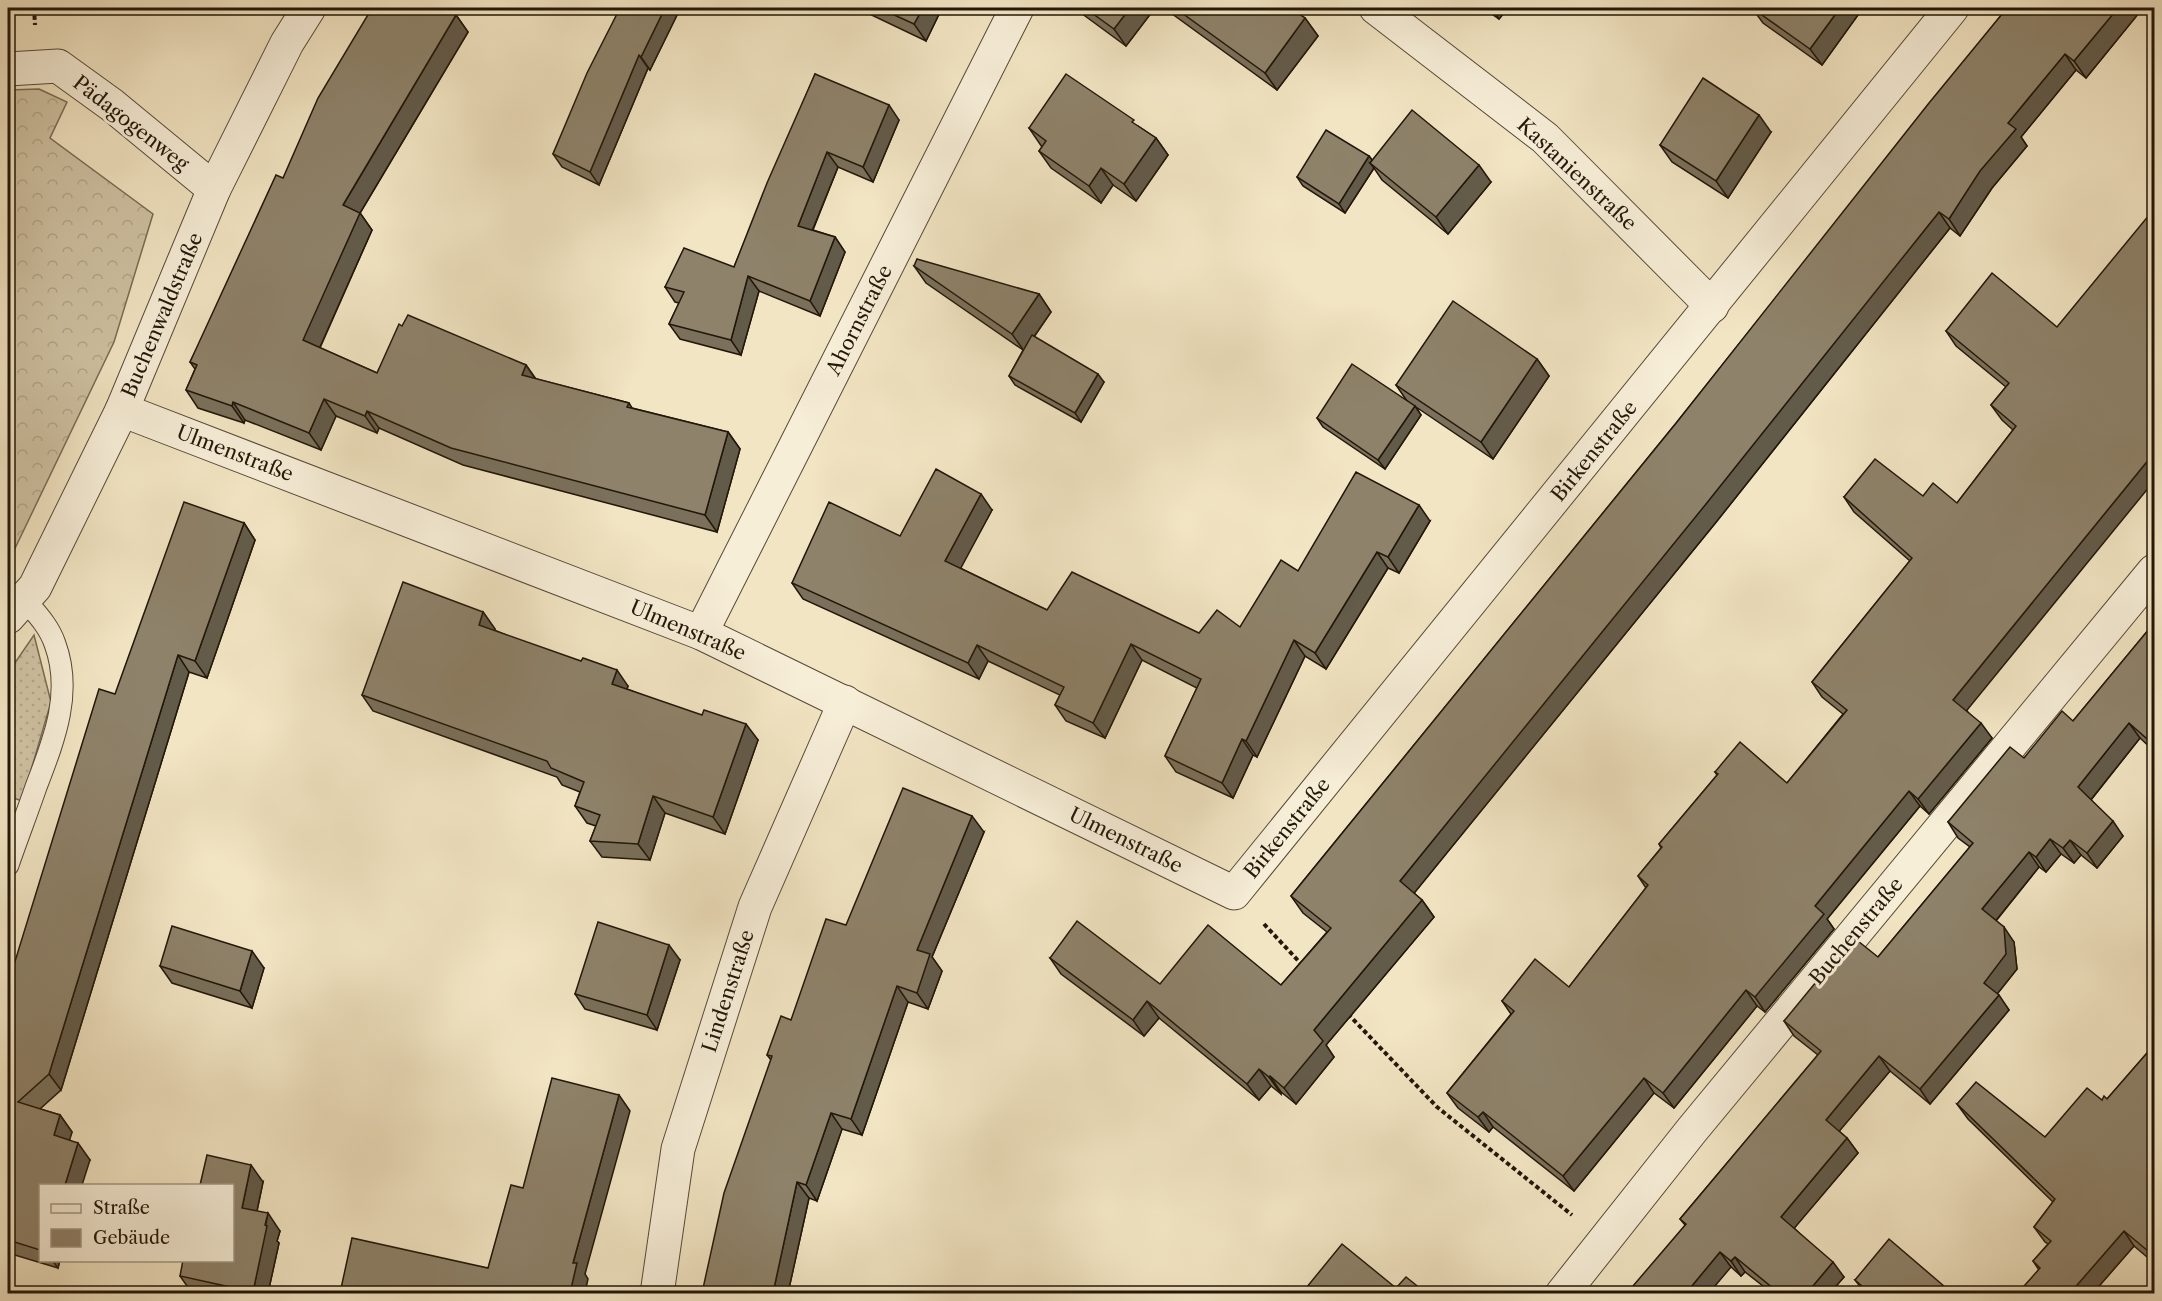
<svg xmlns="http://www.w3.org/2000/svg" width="2162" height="1301" font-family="'Libre Caslon Text',serif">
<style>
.grass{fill:url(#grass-dots);stroke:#786c56;stroke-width:1.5}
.forest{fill:url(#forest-crowns);stroke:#786c56;stroke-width:1.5}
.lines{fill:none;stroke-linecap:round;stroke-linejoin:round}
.service-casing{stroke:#564a38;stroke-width:23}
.minor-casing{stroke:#564a38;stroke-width:35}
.path{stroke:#221709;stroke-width:4;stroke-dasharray:4.5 3;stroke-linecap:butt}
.service{stroke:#f7eed8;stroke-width:21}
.minor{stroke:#f7eed8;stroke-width:33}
.wall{fill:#7a705b;stroke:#221709;stroke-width:1.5}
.shaded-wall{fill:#635b4a;stroke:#221709;stroke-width:1.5}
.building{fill:#8e826a;stroke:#221709;stroke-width:1.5}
.labels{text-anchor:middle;stroke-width:6;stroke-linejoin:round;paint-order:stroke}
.street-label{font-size:20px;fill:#221709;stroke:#f7eed8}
</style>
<defs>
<pattern id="grass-dots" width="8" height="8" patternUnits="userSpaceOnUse" patternTransform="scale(1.5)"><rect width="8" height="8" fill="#cfc2a3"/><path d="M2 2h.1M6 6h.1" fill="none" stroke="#b1a68b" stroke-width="1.8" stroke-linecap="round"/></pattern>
<pattern id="forest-crowns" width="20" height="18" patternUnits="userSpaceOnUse" patternTransform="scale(1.5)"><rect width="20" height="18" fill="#cfc2a3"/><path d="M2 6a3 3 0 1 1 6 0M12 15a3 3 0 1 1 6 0" fill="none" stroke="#b1a68b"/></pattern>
</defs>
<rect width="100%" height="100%" fill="#f2e5c3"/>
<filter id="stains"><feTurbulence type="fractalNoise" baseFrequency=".00333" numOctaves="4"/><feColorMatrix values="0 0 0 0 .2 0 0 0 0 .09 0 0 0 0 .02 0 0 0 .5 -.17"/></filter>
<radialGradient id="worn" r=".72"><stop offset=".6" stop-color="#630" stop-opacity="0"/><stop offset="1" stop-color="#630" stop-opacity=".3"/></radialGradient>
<path class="grass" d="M34 635 51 702 22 801 8 796V673Z"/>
<path class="forest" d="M39 89 67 102 50 138 153 214 114 342 8 563V90Z"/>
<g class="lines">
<defs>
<path id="service" d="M8 865C17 839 27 813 36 787 54 740 73 693 55 644 49 626 36 613 24 599"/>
<g id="minor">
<path d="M1376 8 1545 138 1712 306"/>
<path d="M8 69 58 66 112 105 214 189"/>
<path d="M122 410 701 633 1234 893 1952 8"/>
<path d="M8 617 35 587 122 410 214 189 287 43 309 8"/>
<path d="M701 633 1017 8"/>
<path d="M657 1294 678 1149 755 907 845 702"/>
<path d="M1562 1294 1692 1130 2154 571"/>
</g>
</defs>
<use href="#service" class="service-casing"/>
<use href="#minor" class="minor-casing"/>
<g class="path">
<path d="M34 8 35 25"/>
<path d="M1264 924 1304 967"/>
<path d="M1348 1014 1437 1107 1572 1215"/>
</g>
<use href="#service" class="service"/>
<use href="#minor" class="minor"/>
</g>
<g class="wall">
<path d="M620 8H672L677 15 650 70 648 68 599 185 562 167 553 154Z"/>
<path d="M857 8H942L926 41Z"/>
<path d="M1077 8H1155L1126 46 1081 13Z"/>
<path d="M1164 8H1290L1305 18 1318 36 1277 90Z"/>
<path d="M1483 8H1508L1499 19Z"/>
<path d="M1752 8H1863L1822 65 1763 23Z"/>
<path d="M2007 8H2143L2086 78 2076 70 2021 137 2027 146 1992 188 1960 236 1950 228 1717 521 1414 893 1422 900 1434 917 1326 1045 1334 1057 1296 1104 1281 1092V1094L1271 1086 1259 1100 1159 1018 1144 1036 1061 974 1050 958 1160 984 1281 985 1327 932 1303 913 1291 896 1677 422Z"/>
<path d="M456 15 468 32 360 213 372 230 320 348 377 373 402 326 526 365 536 379 629 403 632 408 728 432 740 449 717 532 463 465 379 428 377 433 336 416 321 450 245 420 244 423 198 408 186 390 195 369 190 362 283 178Z"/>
<path d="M815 74 899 120 873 182 838 167 813 230 835 237 845 252 820 316 759 291 741 355 680 339 669 324 679 303 675 302 665 287 734 267Z"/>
<path d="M1138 126 1156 138 1168 155 1136 201 1113 185 1101 203 1051 168 1039 151 1042 147 1029 128Z"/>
<path d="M1771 132 1728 198 1672 162 1660 145Z"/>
<path d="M1369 156 1372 160 1491 182 1448 234 1382 180 1374 168 1345 213 1303 186 1297 177Z"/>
<path d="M914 266 1039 294 1051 312 1034 337 1104 382 1081 422 1015 385 1009 376 1023 350 926 283Z"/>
<path d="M2057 327 1967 711 1992 738 1929 814 1920 806 1827 919 1834 929 1765 1012 1757 1006 1674 1108 1654 1093 1574 1191 1493 1127 1489 1132 1458 1108 1447 1093 1511 1014 1502 1001 1569 987 1646 888 1638 876 1661 848 1659 844 1717 775 1715 772 1787 783 1843 714 1822 697 1812 682 1910 561 1854 512 1844 497 1923 496 1957 503 2013 430 2002 420 1991 405 2006 387 1956 346 1946 331Z"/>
<path d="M1537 359 1549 376 1493 459 1416 407 1421 415 1385 469 1323 427 1317 418 1407 401 1396 385Z"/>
<path d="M992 510 960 568 1047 610 1199 633 1240 627 1298 571 1430 521 1399 573 1388 568 1326 669 1305 656 1257 757 1253 755 1233 798 1176 772 1165 756 1197 688 1142 660 1105 738 1066 721 1055 705 1060 695 988 661 979 679 803 599 792 583 900 536Z"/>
<path d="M244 523 255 540 207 678 189 672 61 1090 40 1109 60 1115 72 1132 69 1140 90 1160 40 1185V1260H60L58 1268 8 1253V1058L9 1053 8 1052V984Z"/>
<path d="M483 612 495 629 494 630 628 686 627 689 758 740 725 834 665 813 650 860 602 857 590 841 596 826 587 823 575 806 580 792 562 785 557 777 373 711 362 695Z"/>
<path d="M2154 623V751L2140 738 2091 800 2123 836 2097 868 2081 855 2074 863 2061 854 2046 872 2039 867 1996 921 2014 942 2017 969 1997 994 2009 1010 1930 1104 1890 1071 1839 1131 1847 1138 1858 1153 1794 1228 1844 1277 1830 1293H1772L1745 1272 1741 1276 1685 1225 1680 1219 1818 1055 1794 1036 1784 1021 1878 957 1970 847 1958 838 1948 822 2024 758 2073 721Z"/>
<path d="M984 832 932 957 942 971 928 1009 908 1002 862 1135 842 1129 817 1201 809 1198 788 1293H702L771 1060 767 1055 791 1020 846 925Z"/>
<path d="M680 960 657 1030 585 1009 575 994Z"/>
<path d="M160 966 264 968 252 1008 172 983Z"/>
<path d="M2154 1045V1263L2134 1246 2093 1293H2018L2039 1270 2033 1261 2048 1244 2045 1242 2034 1227 2053 1202 1968 1119 1957 1104 2045 1137 2102 1100 2107 1099Z"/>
<path d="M263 1182 257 1211 280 1231 277 1241 279 1243 268 1293H192L180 1276Z"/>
<path d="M1855 1280 1952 1293H1865Z"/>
</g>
<g class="shaded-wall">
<path d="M665 8H672L677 15 650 70 641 57Z"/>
<path d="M923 8H942L926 41 914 24Z"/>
<path d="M1130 8H1155L1126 46 1114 29Z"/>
<path d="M1491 8H1508L1499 19Z"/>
<path d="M1840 8H1863L1822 65 1810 49Z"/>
<path d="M2118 8H2143L2086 78 2074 61Z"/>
<path d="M456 15 468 32 360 213 372 230 315 358 303 340 343 205Z"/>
<path d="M1305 18 1318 36 1277 90 1265 73Z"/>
<path d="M2065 54 2076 70 2021 137 2027 146 1992 188 1960 236 1949 219 2008 123Z"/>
<path d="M639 55 648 68 599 185 590 172Z"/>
<path d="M889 105 899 120 873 182 863 167Z"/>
<path d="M1759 115 1771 132 1728 198 1716 181Z"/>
<path d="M1156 138 1168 155 1136 201 1124 184Z"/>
<path d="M827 152 838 167 808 241 798 226Z"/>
<path d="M1369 156 1376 165 1370 163 1374 168 1345 213 1339 204Z"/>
<path d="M1479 165 1491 182 1448 234 1436 217Z"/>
<path d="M1101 168 1113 185 1101 203 1089 186Z"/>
<path d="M1939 212 1950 228 1717 521 1411 897 1400 881Z"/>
<path d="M835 237 845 252 820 316 810 301Z"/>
<path d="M748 276 759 291 741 355 731 340Z"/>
<path d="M1039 294 1051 312 1024 351 1012 334Z"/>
<path d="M1537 359 1549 376 1493 459 1481 442Z"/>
<path d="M526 365 538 383 522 375Z"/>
<path d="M1098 374 1104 382 1081 422 1075 413Z"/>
<path d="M324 399 336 416 321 450 309 433Z"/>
<path d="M233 402 245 420 244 423 232 406Z"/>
<path d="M1415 406 1421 415 1385 469 1378 460Z"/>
<path d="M367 411 379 428 377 433 365 416Z"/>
<path d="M728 432 740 449 717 532 705 515Z"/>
<path d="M2154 453V481L1963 715 1953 700Z"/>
<path d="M981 494 992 510 956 577 945 561Z"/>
<path d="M1419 505 1430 521 1399 573 1388 557Z"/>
<path d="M244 523 255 540 207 678 195 661Z"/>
<path d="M1377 552 1388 568 1326 669 1315 653Z"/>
<path d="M483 612 495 629 490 641 479 625Z"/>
<path d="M1294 640 1305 656 1257 757 1246 741Z"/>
<path d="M1131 644 1142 660 1105 738 1093 723Z"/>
<path d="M977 645 988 661 979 679 968 663Z"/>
<path d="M178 655 189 672 61 1090 49 1074Z"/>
<path d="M617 670 628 686 623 700 612 684Z"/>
<path d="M1981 723 1992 738 1929 814 1918 799Z"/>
<path d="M2129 723 2140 738 2089 802 2078 787Z"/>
<path d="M746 724 758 740 725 834 713 817Z"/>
<path d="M1242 739 1253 755 1233 798 1222 783Z"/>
<path d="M1909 791 1920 806 1827 919 1834 929 1765 1012 1755 997 1815 906Z"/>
<path d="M653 796 665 813 650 860 638 844Z"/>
<path d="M972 816 984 832 932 957 942 971 928 1009 917 993V950Z"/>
<path d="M2113 821 2123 836 2097 868 2087 853Z"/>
<path d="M2050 839 2061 854 2046 872 2036 857Z"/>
<path d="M2070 840 2081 855 2074 863 2063 848Z"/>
<path d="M2029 852 2039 867 1993 924 1982 909Z"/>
<path d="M1422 900 1434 917 1326 1045 1334 1057 1296 1104 1284 1088 1314 1030Z"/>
<path d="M2004 927 2014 942 2017 969 1994 998 1984 983Z"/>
<path d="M669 945 680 960 657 1030 647 1015Z"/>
<path d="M252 951 264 968 252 1008 240 991Z"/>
<path d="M897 986 908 1002 862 1135 851 1119Z"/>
<path d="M1746 990 1757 1006 1674 1108 1663 1093Z"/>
<path d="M1999 995 2009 1010 1930 1104 1920 1089Z"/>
<path d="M1147 1001 1159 1018 1144 1036 1133 1020Z"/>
<path d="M1879 1056 1890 1071 1836 1135 1826 1120Z"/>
<path d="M1259 1069 1271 1086 1259 1100 1247 1084Z"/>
<path d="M1270 1076 1281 1092V1094L1269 1077Z"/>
<path d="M1644 1078 1654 1093 1574 1191 1563 1176Z"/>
<path d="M619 1095 630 1111 585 1274 588 1279 585 1293H570L573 1263Z"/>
<path d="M1483 1112 1493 1127 1489 1132 1478 1117Z"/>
<path d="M831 1113 842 1129 817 1201 806 1185Z"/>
<path d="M60 1115 72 1132 66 1152 54 1135Z"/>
<path d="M1847 1138 1858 1153 1791 1232 1781 1217Z"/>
<path d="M78 1143 90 1160 82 1185H65Z"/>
<path d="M251 1165 263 1182 254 1225 242 1208Z"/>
<path d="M797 1182 809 1198 788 1293H773Z"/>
<path d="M268 1213 280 1231 277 1241 279 1243 268 1293H254L253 1292Z"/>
<path d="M2124 1231 2134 1246 2093 1293H2072L2071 1292Z"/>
<path d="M1720 1252 1731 1267 1709 1293H1686Z"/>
<path d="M1735 1257 1745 1272 1741 1276 1731 1261Z"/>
<path d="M52 1260H60L58 1268Z"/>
<path d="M1833 1262 1844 1277 1830 1293H1807Z"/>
</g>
<g class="building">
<path d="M372 8H444L456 15 343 205 360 213 303 340 377 373 399 324 402 326 408 315 526 365 522 375 629 403 627 407 728 432 705 515 451 448 367 411 365 416 324 399 309 433 233 402 232 406 186 390 197 365 190 362 276 175 283 178 318 98Z"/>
<path d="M620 8H665L641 57 639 55 590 172 553 154 587 73Z"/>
<path d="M879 8H923L914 24Z"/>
<path d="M1085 8H1130L1114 29Z"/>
<path d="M1175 8H1290L1305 18 1265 73Z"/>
<path d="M1752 8H1840L1810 49Z"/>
<path d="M2007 8H2118L2074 61 2065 54 2008 123 2016 129 1980 171 1949 219 1939 212 1706 504 1400 881 1422 900 1314 1030 1323 1041 1284 1088 1270 1076 1269 1077 1259 1069 1247 1084 1147 1001 1133 1020 1050 958 1077 921 1160 984 1208 925 1281 985 1331 928 1291 896 1677 422 1929 103Z"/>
<path d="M815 74 889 105 863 167 827 152 798 226 835 237 810 301 748 276 731 340 669 324 684 292 665 287 684 248 734 267 767 183Z"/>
<path d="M1066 74 1134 120 1132 122 1156 138 1124 184 1101 168 1089 186 1039 151 1046 141 1029 128Z"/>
<path d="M1703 78 1759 115 1716 181 1660 145Z"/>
<path d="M1412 110 1479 165 1436 217 1370 163Z"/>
<path d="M1326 130 1369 156 1339 204 1297 177Z"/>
<path d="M2154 209V453L1953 700 1981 723 1918 799 1909 791 1815 906 1824 914 1755 997 1746 990 1663 1093 1644 1078 1563 1176 1483 1112 1478 1117 1447 1093 1514 1011 1502 1001 1535 959 1569 987 1648 885 1638 876 1662 847 1659 844 1718 774 1715 772 1740 742 1787 783 1847 710 1812 682 1912 558 1844 497 1875 459 1923 496 1933 483 1957 503 2016 426 1991 405 2009 383 1946 331 1992 273 2057 327Z"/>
<path d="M917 259 1039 294 1012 334 914 266Z"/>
<path d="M1453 301 1537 359 1481 442 1396 385Z"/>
<path d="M1032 335 1098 374 1075 413 1009 376Z"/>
<path d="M1352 364 1415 406 1378 460 1317 418Z"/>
<path d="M936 469 981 494 945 561 1047 610 1072 572 1199 633 1217 610 1240 627 1281 560 1298 571 1356 472 1419 505 1388 557 1377 552 1315 653 1294 640 1246 741 1242 739 1222 783 1165 756 1201 679 1131 644 1093 723 1055 705 1064 687 977 645 968 663 792 583 829 502 900 536Z"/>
<path d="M184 502 244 523 195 661 178 655 49 1074 18 1102 60 1115 54 1135 78 1143 65 1185H40V1250L8 1240V1119L11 1108 8 1111V1058L13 1041 8 1039V984L99 689 115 694Z"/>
<path d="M403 582 483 612 479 625 581 661 583 658 617 670 612 684 702 715 704 710 746 724 713 817 653 796 638 844 590 841 600 815 575 806 584 782 551 768 547 761 362 695Z"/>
<path d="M2154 623V745L2129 723 2078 787 2113 821 2087 853 2070 840 2063 848 2050 839 2036 857 2029 852 1982 909 2004 927 2006 954 1984 983 1999 995 1920 1089 1879 1056 1826 1120 1847 1138 1781 1217 1833 1262 1807 1293H1779L1735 1257 1731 1261 1720 1252 1686 1293H1627L1686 1224 1680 1219 1821 1051 1784 1021 1853 937 1878 957 1973 843 1948 822 2010 747 2024 758 2062 711 2073 721Z"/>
<path d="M903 788 972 816 917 950 930 954 917 993 897 986 851 1119 831 1113 806 1185 797 1182 773 1293H702L724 1193 772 1056 767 1055 781 1016 791 1020 826 919 846 925Z"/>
<path d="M598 922 669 945 647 1015 575 994Z"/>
<path d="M172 926 252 951 240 991 160 966Z"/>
<path d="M2154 1045V1256L2124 1231 2071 1292 2072 1293H2018L2040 1268 2033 1261 2051 1241 2034 1227 2055 1199 1957 1104 1976 1082 2045 1137 2087 1088 2102 1100 2104 1096 2107 1099Z"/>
<path d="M552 1078 619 1095 573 1263H577L570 1293H340L352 1238 488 1268 511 1185 523 1188Z"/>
<path d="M207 1155 251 1165 242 1208 268 1213 265 1225 267 1226 253 1292 180 1276 183 1260H232V1185H200Z"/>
<path d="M1889 1239 1952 1293H1870L1855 1280Z"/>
<path d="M1342 1244 1396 1288 1406 1277 1426 1293H1302Z"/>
</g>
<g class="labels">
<g class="street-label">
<text transform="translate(131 123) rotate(38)" y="7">Pädagogenweg</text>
<text transform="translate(1577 174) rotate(43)" y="7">Kastanienstraße</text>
<text transform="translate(162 315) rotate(-67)" y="7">Buchenwaldstraße</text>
<text transform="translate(859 320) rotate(-63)" y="7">Ahornstraße</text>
<text transform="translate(1594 451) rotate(-51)" y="7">Birkenstraße</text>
<text transform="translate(235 453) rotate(21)" y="7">Ulmenstraße</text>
<text transform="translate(688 630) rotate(23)" y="7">Ulmenstraße</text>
<text transform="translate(1287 828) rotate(-51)" y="7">Birkenstraße</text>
<text transform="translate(1126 840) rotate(26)" y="7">Ulmenstraße</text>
<text transform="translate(1856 931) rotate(-50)" y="7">Buchenstraße</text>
<text transform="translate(728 991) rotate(-72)" y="7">Lindenstraße</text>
</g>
</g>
<rect width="2162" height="1301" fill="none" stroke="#f2e5c3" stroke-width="30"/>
<rect x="9" y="9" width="2144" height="1283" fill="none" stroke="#221709" stroke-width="3"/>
<rect x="15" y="15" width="2132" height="1271" fill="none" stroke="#221709" stroke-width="1.5"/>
<rect x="39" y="1184" width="195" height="78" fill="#f7eed8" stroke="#a29885" stroke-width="1.5"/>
<rect x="51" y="1204" width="30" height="9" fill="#f7eed8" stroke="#a29885" stroke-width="1.5"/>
<text x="93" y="1214" font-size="18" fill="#221709">Straße</text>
<rect x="51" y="1229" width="30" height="18" fill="#8e826a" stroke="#a29885" stroke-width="1.5"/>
<text x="93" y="1244" font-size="18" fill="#221709">Gebäude</text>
<rect width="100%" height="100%" filter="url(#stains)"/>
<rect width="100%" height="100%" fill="url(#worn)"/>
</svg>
